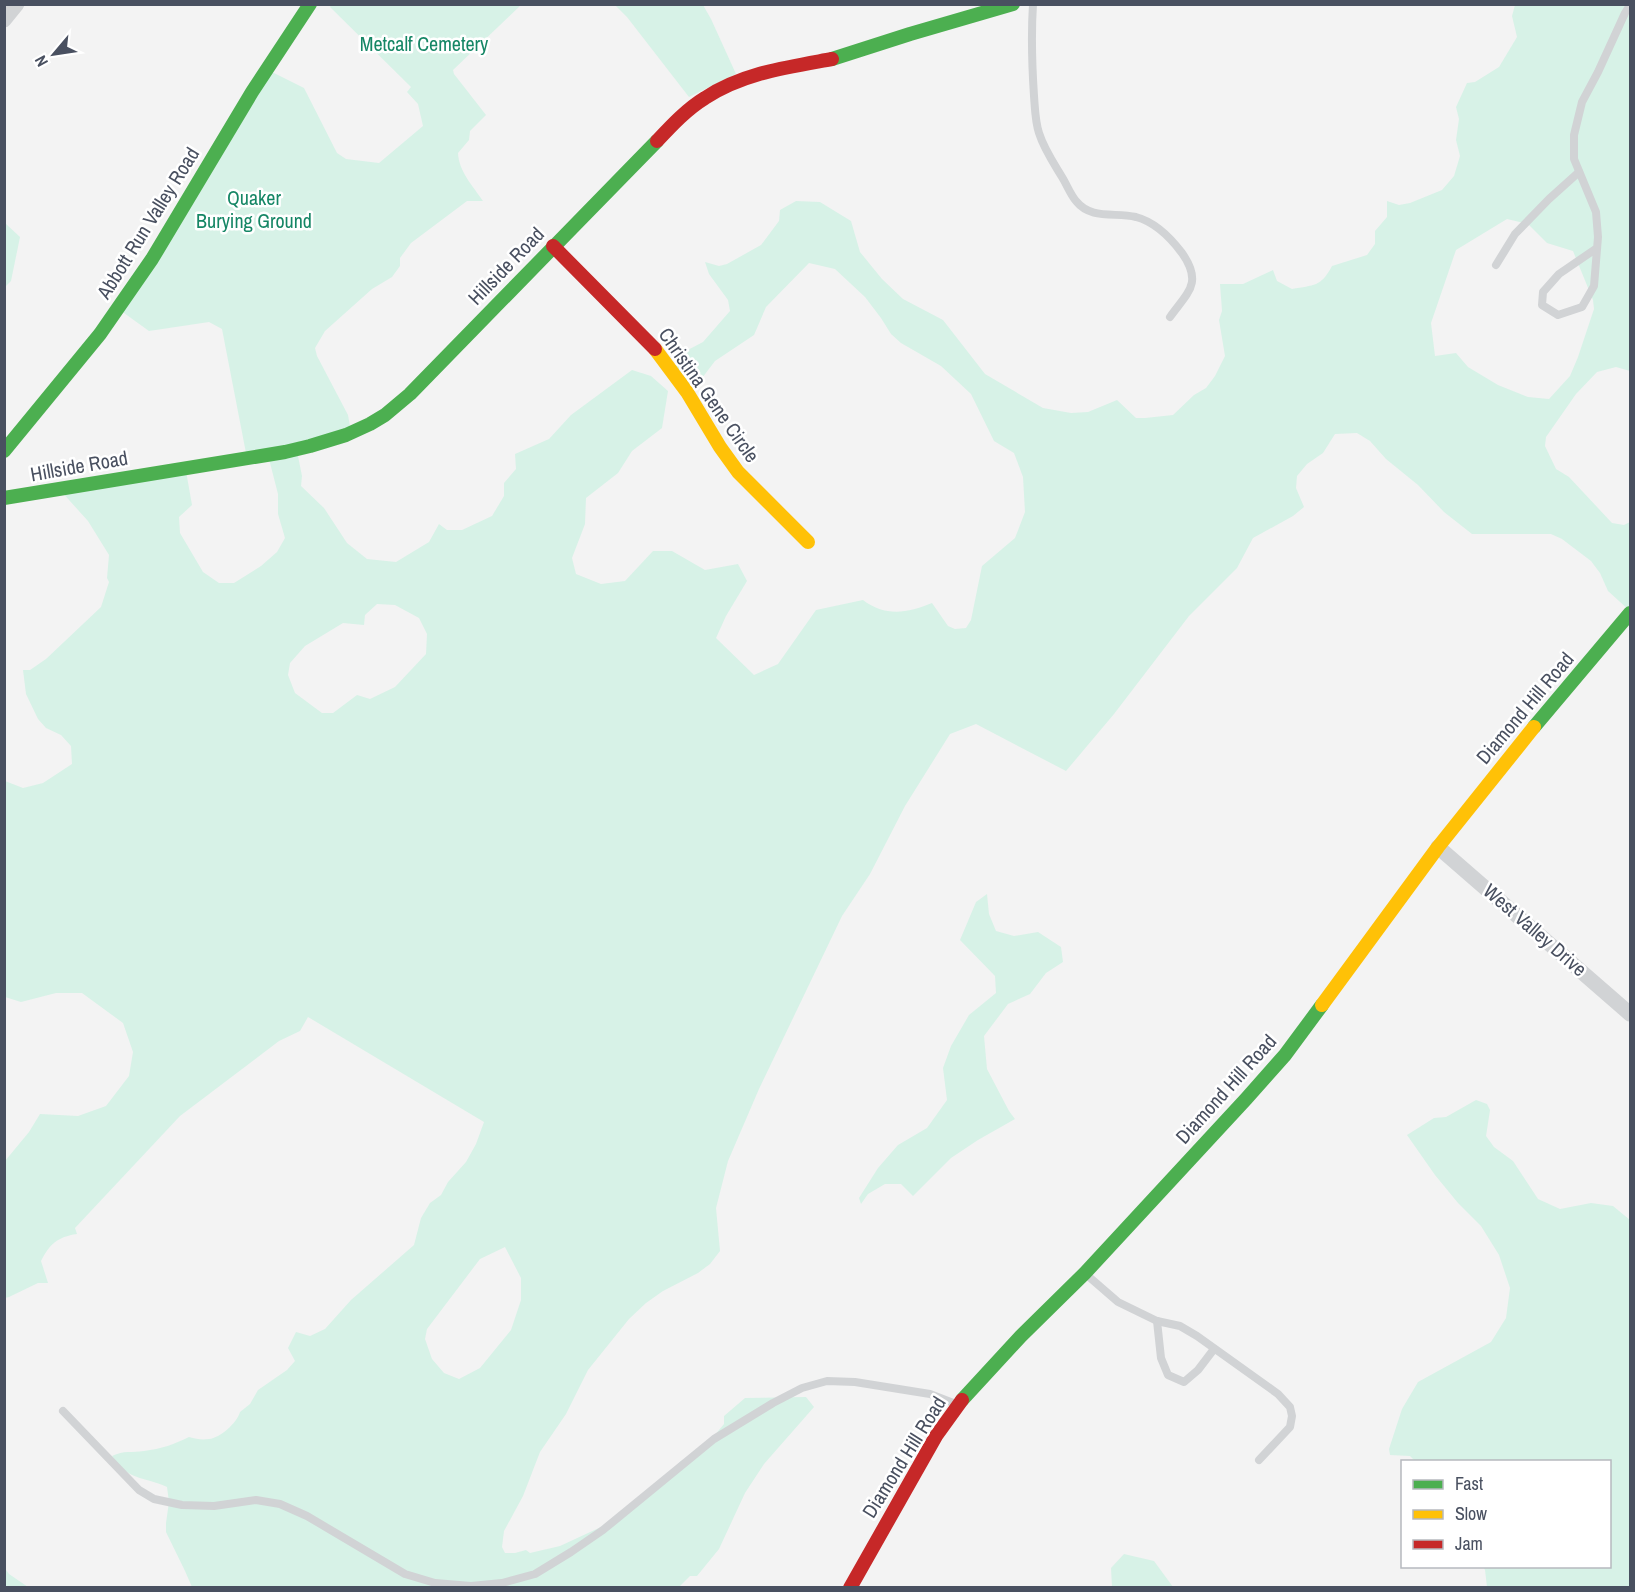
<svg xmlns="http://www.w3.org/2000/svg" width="1635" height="1592" font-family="'Archivo Narrow',sans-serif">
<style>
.green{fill:#d7f2e7;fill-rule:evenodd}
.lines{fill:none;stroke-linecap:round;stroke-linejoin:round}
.lane{stroke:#d1d3d5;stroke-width:8}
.street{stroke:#d1d3d5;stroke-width:15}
.fast{stroke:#4caf50;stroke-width:14}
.slow{stroke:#ffc107;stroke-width:14}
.jam{stroke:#c62828;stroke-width:14}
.labels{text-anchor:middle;stroke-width:5;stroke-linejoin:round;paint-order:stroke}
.park-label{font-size:20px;fill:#158665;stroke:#fff}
.street-label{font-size:20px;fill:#495060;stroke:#fff}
</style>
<rect width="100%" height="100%" fill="#f3f3f3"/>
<g class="green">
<path d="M331 5H521L453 70 454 74 486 115 470 131 469 140 458 153C459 172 473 186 483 201H467L411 243 400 258V266L392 277 372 289 325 331 315 348 317 356 348 415 351 432 297 451 302 476 301 486 324 508 347 543 367 559 396 562 429 542 439 524 447 530H462L492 516 504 496V483L516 469 515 454 549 439 571 415 632 370 651 376 668 391 662 428 632 451 618 473 586 498 585 524 572 558 576 574 601 584 625 581 653 551H672L705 570 738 564 747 581 726 616 716 638 754 675 778 664 816 610 863 600C885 617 908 613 932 603L948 626 955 629 966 628 971 620 982 566 1015 538 1025 512 1023 477 1014 453 994 441 971 394 941 366 901 343 891 334 881 318 865 297 835 269 809 263 766 307 754 335 715 361 693 390 674 368 682 353 703 342 730 311 728 300 709 274 705 262 719 266 727 264 761 245 779 221 780 210 796 201 820 202 851 221 860 252 882 279 903 299 943 320 985 374 1043 408 1071 413 1088 412 1117 400 1136 418H1145L1173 415 1194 395 1206 388 1215 376 1225 356 1219 320 1222 311 1220 284H1243L1273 270 1277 281 1292 289C1314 285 1321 287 1332 266L1367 255 1375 244V231L1387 217V201L1399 205 1410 203 1442 190 1454 176 1460 156 1456 140 1459 119 1456 107 1467 83 1475 82 1499 67 1517 37 1512 16 1515 5H1630V371L1616 367 1597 372 1576 394 1546 437 1545 446 1556 469 1569 477 1612 523 1624 525 1630 522V611L1608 591 1600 573 1591 561 1562 539 1551 534H1472L1444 512 1418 485 1386 459 1370 441 1357 433 1335 434 1323 453 1307 464 1297 476 1296 488 1304 507 1293 516 1253 538 1237 568 1189 616 1114 714 1066 771 976 724 950 734 905 806 870 874 842 916 759 1089 728 1161 716 1208 720 1251 710 1264 698 1273 663 1291 646 1303 629 1319 588 1370 566 1414 540 1452 523 1496 504 1531 502 1547 505 1553H515L526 1550 530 1553 560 1546 601 1527 647 1495 681 1461 699 1454 724 1424V1416L745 1398 806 1397 814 1407 764 1464 745 1493 719 1549 697 1576H690L678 1588 192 1587 185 1571 166 1532V1523L169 1502 167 1487C143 1476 128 1481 112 1456 124 1450 132 1453 144 1451 161 1449 175 1444 189 1437 196 1439 202 1440 209 1439 220 1438 237 1423 240 1412L250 1404 258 1390 287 1370 295 1361 288 1348 296 1332 310 1336 325 1329 351 1300 414 1245 421 1218 430 1203 441 1195 448 1182 466 1162 476 1144 484 1122 308 1017 300 1031 279 1041 180 1116 75 1228 77 1234C57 1237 50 1244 41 1261L48 1283H38L9 1297 5 1298V1161L29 1132 40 1114 78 1116 106 1106 129 1076 133 1052 123 1023 82 993H56L21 1002 5 997V781L23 788 43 783 72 764 71 746 61 735 46 728 38 719 26 694 23 670H30L46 659 101 607 109 582 107 578 109 555 88 521 60 490 186 471 192 505 179 517 180 533 203 572 219 583H234L261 566 277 552 285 538 278 514V494L268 455 246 453 222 329 209 322 149 331 117 308 270 71 304 88 337 153 346 159 379 163 423 126 418 104 407 92 411 87 330 7ZM1507 219 1528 224 1547 243 1573 251 1593 300 1594 309 1578 357 1570 376 1549 399 1528 397 1498 385 1468 367 1456 353 1435 356 1431 323 1456 250ZM377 604 395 605 419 618 427 634 426 654 395 687 370 699 357 695 333 713H322L295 693 288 675 290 663 305 646 343 623 364 625 365 615ZM505 1247 521 1278V1300L511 1330 480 1368 459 1379 444 1373 432 1359 425 1339 427 1329 480 1259Z"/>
<path d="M615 5H703L711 19 736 74 689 97 627 17Z"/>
<path d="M5 223 20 237 11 281 5 287Z"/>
<path d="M987 894 989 914 996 931 1014 936 1038 932 1061 947 1063 962 1046 973 1030 994 1008 1004 984 1036 987 1069 1009 1111 1015 1119 978 1140 951 1158 913 1196 901 1184H885L868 1194 861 1204 859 1198 878 1168 898 1145 927 1128 947 1100 943 1068 951 1046 969 1015 996 993 995 976 960 940 976 902Z"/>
<path d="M1476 1100 1487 1104 1490 1110 1486 1136 1494 1147 1513 1161 1538 1199 1560 1209 1591 1203 1613 1206 1630 1220V1587H1487L1485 1570 1483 1567 1610 1566V1462H1416L1410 1456 1390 1455 1389 1449 1402 1409 1418 1382 1491 1342 1506 1318 1510 1288 1499 1255 1481 1226 1458 1203 1435 1175 1407 1135 1434 1118 1446 1117Z"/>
<path d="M1124 1554 1154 1561 1173 1587H1112L1111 1568Z"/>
<path d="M4 1567 9 1574 28 1587H5Z"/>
</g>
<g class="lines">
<g class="lane">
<path d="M1033 4C1031 35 1032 66 1034 96 1035 108 1035 121 1039 133 1044 149 1053 162 1062 177 1067 185 1070 194 1076 201 1091 220 1115 212 1136 217 1155 222 1170 237 1182 253 1203 283 1188 292 1170 317"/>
<path d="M1597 248 1559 274 1543 292 1542 305 1558 315 1582 307 1594 286 1598 237 1596 212 1574 159V135L1582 102 1598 72 1625 13 1630 5"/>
<path d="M1496 265 1515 234 1549 199 1579 172"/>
<path d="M1088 1276 1118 1302 1157 1321 1180 1326 1197 1336 1278 1394 1290 1407 1292 1416 1290 1427 1259 1460"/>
<path d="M1157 1321 1161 1358 1168 1375 1184 1382 1198 1370 1214 1349"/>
<path d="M63 1411 139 1490 154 1499 182 1505 214 1506 256 1500 280 1504 307 1516 405 1574 435 1583 471 1586 502 1583 535 1574 571 1552 603 1530 714 1439 773 1403 802 1388 827 1381 855 1382 930 1394 956 1404"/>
</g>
<g class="street">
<path d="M4 20 17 4"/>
<path d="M1438 847 1630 1014"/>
</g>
<g class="fast">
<path d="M832 59 910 34 1013 4"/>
<path d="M4 451 100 334 152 259 252 92 310 4"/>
<path d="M4 498 285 452 310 446 346 435 370 424 385 415 410 394 657 141"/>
<path d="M1534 727 1630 613"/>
<path d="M962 1400 1021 1336 1085 1273 1246 1099 1285 1055 1322 1005"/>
</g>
<g class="slow">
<path d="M655 349 687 392 720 447 738 472 808 542"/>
<path d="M1322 1005 1438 847 1534 727"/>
</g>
<g class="jam">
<path d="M657 141C672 125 687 109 705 98 743 73 788 67 832 59"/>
<path d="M553 246 655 349"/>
<path d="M850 1588 936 1436 962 1400"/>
</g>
</g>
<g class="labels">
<g class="park-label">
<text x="424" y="51">Metcalf Cemetery</text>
<text x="254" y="205">Quaker<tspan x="254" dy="23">Burying Ground</tspan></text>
</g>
<g class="street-label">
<text transform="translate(148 223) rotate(-58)" y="7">Abbott Run Valley Road</text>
<text transform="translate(506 266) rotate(-46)" y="7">Hillside Road</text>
<text transform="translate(709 395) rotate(55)" y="7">Christina Gene Circle</text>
<text transform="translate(79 466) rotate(-10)" y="7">Hillside Road</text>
<text transform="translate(1525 708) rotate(-50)" y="7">Diamond Hill Road</text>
<text transform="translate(1535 930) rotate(41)" y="7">West Valley Drive</text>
<text transform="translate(1226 1089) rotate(-48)" y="7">Diamond Hill Road</text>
<text transform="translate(904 1457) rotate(-58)" y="7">Diamond Hill Road</text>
</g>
</g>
<rect width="1635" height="1592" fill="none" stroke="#495060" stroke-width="12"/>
<rect x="1401" y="1460" width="210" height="108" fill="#ffffff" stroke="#b6b9bf" stroke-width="1.5"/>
<rect x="1413" y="1480" width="30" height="9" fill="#4caf50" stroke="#b6b9bf" stroke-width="1.5"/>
<text x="1455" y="1490" font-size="18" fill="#495060">Fast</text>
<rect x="1413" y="1510" width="30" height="9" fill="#ffc107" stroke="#b6b9bf" stroke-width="1.5"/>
<text x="1455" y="1520" font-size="18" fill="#495060">Slow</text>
<rect x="1413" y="1540" width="30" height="9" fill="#c62828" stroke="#b6b9bf" stroke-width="1.5"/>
<text x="1455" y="1550" font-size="18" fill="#495060">Jam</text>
<g transform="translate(54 54) rotate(241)" stroke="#ffffff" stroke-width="4.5" paint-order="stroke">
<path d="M0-4.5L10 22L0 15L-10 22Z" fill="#495060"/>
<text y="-9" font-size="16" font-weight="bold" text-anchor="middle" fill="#495060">N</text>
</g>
</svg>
